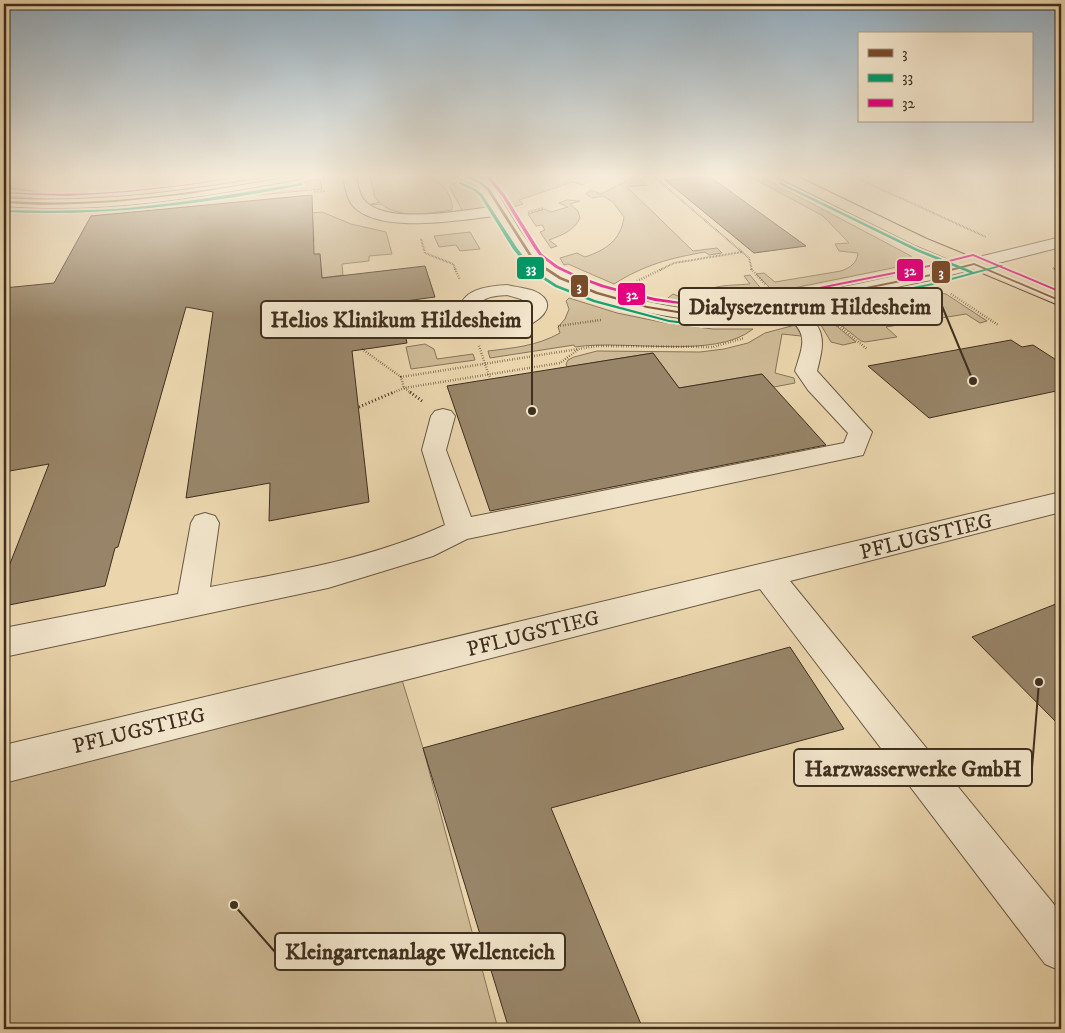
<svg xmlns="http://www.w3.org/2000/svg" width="1065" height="1033" font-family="'IM FELL DW Pica',serif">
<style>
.green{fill:#cdb995;stroke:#86745a}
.building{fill:#988569;stroke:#3f2f1f}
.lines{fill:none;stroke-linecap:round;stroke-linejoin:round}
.minor-casing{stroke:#6a5842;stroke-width:2}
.major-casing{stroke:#3f2f1f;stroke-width:2}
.path-far2{stroke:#3f2f1f;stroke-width:2;stroke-dasharray:0.5 1;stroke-linecap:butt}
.path-far1{stroke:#3f2f1f;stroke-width:2.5;stroke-dasharray:0.5 2;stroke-linecap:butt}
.path{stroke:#3f2f1f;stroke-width:3;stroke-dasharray:1 2.5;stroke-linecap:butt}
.minor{fill:#f1e4ca;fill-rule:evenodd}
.major{fill:#ead5ad;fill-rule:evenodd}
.path-bridge{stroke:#3f2f1f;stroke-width:2.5;stroke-dasharray:0.5 2;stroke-linecap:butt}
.bus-1-casing{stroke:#f1e4ca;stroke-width:4}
.bus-2-casing{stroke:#f1e4ca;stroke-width:4}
.bus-3-casing{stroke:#f1e4ca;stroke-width:4}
.bus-1{fill:#7a4b2a;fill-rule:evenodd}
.bus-2{fill:#096;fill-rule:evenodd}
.bus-3{fill:#e5007d;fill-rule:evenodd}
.labels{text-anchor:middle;stroke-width:4;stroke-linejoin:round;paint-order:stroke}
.street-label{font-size:21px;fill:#3f2f1f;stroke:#f1e4ca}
.leader{fill:none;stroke:#3f2f1f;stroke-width:2}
.callout-dot{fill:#3f2f1f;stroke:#f1e4ca;stroke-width:2}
.callout{fill:#f1e4ca;stroke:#3f2f1f;stroke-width:2}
.callout-label{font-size:22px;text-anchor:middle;font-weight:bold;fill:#3f2f1f}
.line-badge{stroke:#f1e4ca;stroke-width:2}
.badge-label{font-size:14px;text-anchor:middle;font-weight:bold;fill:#fff}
</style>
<rect width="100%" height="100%" fill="#ead5ad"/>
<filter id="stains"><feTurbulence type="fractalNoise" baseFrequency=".004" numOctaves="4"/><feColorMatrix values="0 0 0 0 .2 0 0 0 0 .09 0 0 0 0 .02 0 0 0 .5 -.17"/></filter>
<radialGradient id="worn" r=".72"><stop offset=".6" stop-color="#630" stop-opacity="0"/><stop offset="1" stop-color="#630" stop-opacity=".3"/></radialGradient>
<g class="green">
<path d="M357 175C385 175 435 165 449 195 451 201 453 204 452 210 431 213 399 219 381 204L367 205 380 202 375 198 370 175 357 176Z"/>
<path d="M476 175H603L582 185 573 182 519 200 523 204 510 208C502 191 494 181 476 175Z"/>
<path d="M626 175 638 176 647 185 627 187 693 251 717 248 722 253 709 255 705 252C670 258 644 265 614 284L568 264 564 265 560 258 577 253 585 257C606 250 621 240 624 217L613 202 603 196 592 198 586 194 591 190 601 194 626 181 618 177Z"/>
<path d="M747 175H758L911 256 912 264 774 292 756 274 764 273 775 282 841 271C849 268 857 264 858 253L839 251 835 244 849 243 823 216Z"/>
<path d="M320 179 322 189 258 195 253 194 257 191Z"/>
<path d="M462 180C475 184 481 195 488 207L485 209 463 212 449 186Z"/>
<path d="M4 187 39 192 25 201 4 199Z"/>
<path d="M567 200 580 201 570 204 578 211 580 218C574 231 562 235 549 240L557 246 551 248 540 232 545 230 542 225 536 226 528 214 545 209 551 212 568 207 559 203Z"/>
<path d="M322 212 351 224 386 232 392 254 369 256V261L342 264 343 275 322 278 319 254 262 260 263 247 314 241 312 213Z"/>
<path d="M470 232 480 249 460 251 456 245 439 247 434 236Z"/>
<path d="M750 275 767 296C732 306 700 312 664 301L673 294 689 300C712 284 723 286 750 284L744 276Z"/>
<path d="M941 293 946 294 987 321 980 323 966 314 886 327 897 337 865 342 861 341 832 318Z"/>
<path d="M569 298 617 313 666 323 713 329H753C715 360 624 339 575 347L574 345 490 358 488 351C513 348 537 346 560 333L558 327 565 319 569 309 566 301Z"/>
<path d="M823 318 828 319 856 342 843 345 831 342 818 320Z"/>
<path d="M799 324 803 330 801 336 782 334 775 373 794 378 795 383 774 387 762 374 679 388 653 353 567 367 566 364 568 360 574 357 597 351 700 352 724 349 748 343 765 333Z"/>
<path d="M425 344 434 349 437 359 473 354 475 360 411 369 406 347Z"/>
<path d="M402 680 423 748 498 1029H4V780Z"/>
</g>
<g class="building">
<path d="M709 176 806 246 754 253 665 180Z"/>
<path d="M312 195 314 254H320L322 278 425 266 435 297 398 302 407 343 352 351 369 502 269 521 270 483 186 498 213 312 186 307 118 547 115 548 105 586 4 606V579L49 464 4 472V288L54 283 91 216Z"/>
<path d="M1011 340 1022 347 1033 345 1061 363V390L929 418 868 366Z"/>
<path d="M653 353 679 388 762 374 826 445 490 511 447 386Z"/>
<path d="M1061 602V727L972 637Z"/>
<path d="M790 647 844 729 551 808 643 1029H509L423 748Z"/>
</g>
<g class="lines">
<defs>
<g id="minor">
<path d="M280 175H307L300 179C202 197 104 214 4 206V198C97 204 188 191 280 175Z"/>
<path d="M343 175H356C358 182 358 194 364 200 386 226 462 210 492 207 487 199 483 190 474 185 468 181 461 181 456 175 471 174 481 176 493 186 509 210 526 249 551 265 587 288 658 308 702 310 739 312 781 300 817 292 900 276 980 257 1061 237V247L931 280 800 307C826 329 825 340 817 371L872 432 863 455 467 539 433 556 328 588 4 657V628L178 594 191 523 195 516 205 513 215 516 219 523 210 587C289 572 371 559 445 525L422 450 431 416 435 411 443 409 451 411 455 416 446 450 471 517 844 443 848 433 808 390 795 371C805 339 808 334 782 311 756 316 729 322 703 322 693 322 682 318 673 317 626 309 560 295 526 261 514 249 506 230 497 216 461 219 383 235 354 207 346 199 345 186 343 175Z"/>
<path d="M507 285C515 287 526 288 534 291 581 312 489 357 459 314 459 289 488 286 507 285ZM507 295 521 299 528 304 527 310C512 324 495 322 478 312 477 296 496 296 507 295Z"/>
<path d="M1061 492V512L790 581 1061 913V971L1045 964 760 589 4 783V745Z"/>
</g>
<path id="major" d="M777 175H794L927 239 1061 294V306L915 245 779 178Z"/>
</defs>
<use href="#minor" class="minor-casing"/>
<use href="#major" class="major-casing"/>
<g class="path-far2">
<path d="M652 175 749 258 752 270"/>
<path d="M850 175 986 237"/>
<path d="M314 192 326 191"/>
<path d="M528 212 543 208"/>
<path d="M421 239 425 253 453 264 456 270"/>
<path d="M1053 268 1057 270"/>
<path d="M660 270 674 263 742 252"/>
</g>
<g class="path-far1">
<path d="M455 269 460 280"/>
<path d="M751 269 766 285"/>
<path d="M1054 269 1061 272"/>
<path d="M637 281 662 269"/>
<path d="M951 294 998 325"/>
<path d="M402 321 444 315"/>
<path d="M837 324 867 349"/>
<path d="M558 326 601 320"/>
<path d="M479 346 486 367"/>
<path d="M362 349 401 377"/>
<path d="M392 393 404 388 560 363 579 349"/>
<path d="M411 393 404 388 401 377 597 346 713 347 744 338"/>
</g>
<g class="path">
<path d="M410 392 422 401"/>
<path d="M359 407 394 392"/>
</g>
<use href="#minor" class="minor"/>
<use href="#major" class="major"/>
<path class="path-bridge" d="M486 367 490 379"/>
<defs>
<g id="bus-1">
<path d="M297 175H302L189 194 115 202 79 204 41 205 4 203V201C41 203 78 203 115 200 176 196 237 185 297 175Z"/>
<path d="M461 175C472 175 481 182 489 188L535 260 561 277 598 292 647 306 702 315H726L931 274 974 263 1061 300V302L974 265 931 276 726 317H702L647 308 596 294 559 279 533 262 487 190 479 183Z"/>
</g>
<g id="bus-2">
<path d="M459 182H461L476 189 482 194 517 248 534 270 557 285 595 300 669 320 702 324 750 320 933 283 970 273 916 251 779 184 780 182 918 249 972 271 973 272 1001 265 1003 266 933 285 750 322 702 326 669 322 593 302 555 287 532 272 513 249 480 196 474 191 459 184Z"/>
<path d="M302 183 303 185C205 204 104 217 4 212V210C41 211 78 211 115 209 178 204 240 193 302 183Z"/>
</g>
<g id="bus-3">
<path d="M249 175H254L190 185 128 192 67 196 36 195 4 193 5 192C36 194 66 194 97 193 148 190 199 183 249 175Z"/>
<path d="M484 175H486L493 180 505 195 538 248 542 254 558 266 579 276 604 285 629 292 655 298 681 302 725 306 929 265 973 254 1061 291V293L973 256 929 267 725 308 705 307 655 301 627 294 601 287 577 278 556 268 540 256 534 248 502 196Z"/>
</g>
</defs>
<use href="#bus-1" class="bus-1-casing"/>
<use href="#bus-2" class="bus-2-casing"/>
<use href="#bus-3" class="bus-3-casing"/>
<use href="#bus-1" class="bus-1"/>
<use href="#bus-2" class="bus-2"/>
<use href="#bus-3" class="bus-3"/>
</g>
<linearGradient id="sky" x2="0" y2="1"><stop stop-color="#91abbd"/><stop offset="0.55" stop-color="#f6ecda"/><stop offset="1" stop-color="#f6ecda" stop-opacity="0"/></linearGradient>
<rect width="1065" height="319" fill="url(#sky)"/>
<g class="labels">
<g class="street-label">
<text transform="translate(926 536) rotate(-14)" y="7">PFLUGSTIEG</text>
<text transform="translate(533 633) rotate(-14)" y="7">PFLUGSTIEG</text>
<text transform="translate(139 730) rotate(-14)" y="7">PFLUGSTIEG</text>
</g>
</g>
<path class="leader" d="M973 381L942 306M532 411L532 319M1039 682L1032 768M234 905L275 952"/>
<g class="callout-dot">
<circle cx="973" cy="381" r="5"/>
<circle cx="532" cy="411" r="5"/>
<circle cx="1039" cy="682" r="5"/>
<circle cx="234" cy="905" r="5"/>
</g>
<g class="callout">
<rect x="679" y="288" width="263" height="37" rx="5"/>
<rect x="261" y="301" width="271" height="37" rx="5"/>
<rect x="794" y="749" width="238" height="37" rx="5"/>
<rect x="275" y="933" width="290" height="37" rx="5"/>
</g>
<g class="callout-label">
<text x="810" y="314">Dialysezentrum Hildesheim</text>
<text x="396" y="327">Helios Klinikum Hildesheim</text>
<text x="913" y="776">Harzwasserwerke GmbH</text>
<text x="420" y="959">Kleingartenanlage Wellenteich</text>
</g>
<g class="line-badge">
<rect x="516" y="256" width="29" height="24" rx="5" fill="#096"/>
<rect x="896" y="258" width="28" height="24" rx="5" fill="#e5007d"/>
<rect x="931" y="260" width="20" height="24" rx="5" fill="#7a4b2a"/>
<rect x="570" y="274" width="19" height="24" rx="5" fill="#7a4b2a"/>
<rect x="617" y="282" width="29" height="24" rx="5" fill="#e5007d"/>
</g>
<g class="badge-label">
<text x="531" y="273">33</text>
<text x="910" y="275">32</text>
<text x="941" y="277">3</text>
<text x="579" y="291">3</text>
<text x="632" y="299">32</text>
</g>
<rect width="1065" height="1033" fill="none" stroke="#ead5ad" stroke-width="20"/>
<rect x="5" y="5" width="1055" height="1023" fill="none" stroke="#3f2f1f" stroke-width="2.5"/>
<rect x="10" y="10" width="1045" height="1013" fill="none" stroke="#3f2f1f"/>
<rect x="858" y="32" width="175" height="90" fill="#f1e4ca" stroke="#aa9c86"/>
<rect x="868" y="49" width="25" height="8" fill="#7a4b2a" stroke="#aa9c86"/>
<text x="902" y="58" font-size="15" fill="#3f2f1f">3</text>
<rect x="868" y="74" width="25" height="8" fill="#009966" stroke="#aa9c86"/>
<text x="902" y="82" font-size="15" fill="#3f2f1f">33</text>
<rect x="868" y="99" width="25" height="8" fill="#e5007d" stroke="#aa9c86"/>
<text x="902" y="108" font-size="15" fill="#3f2f1f">32</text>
<rect width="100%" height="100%" filter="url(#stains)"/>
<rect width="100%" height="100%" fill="url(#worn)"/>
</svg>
